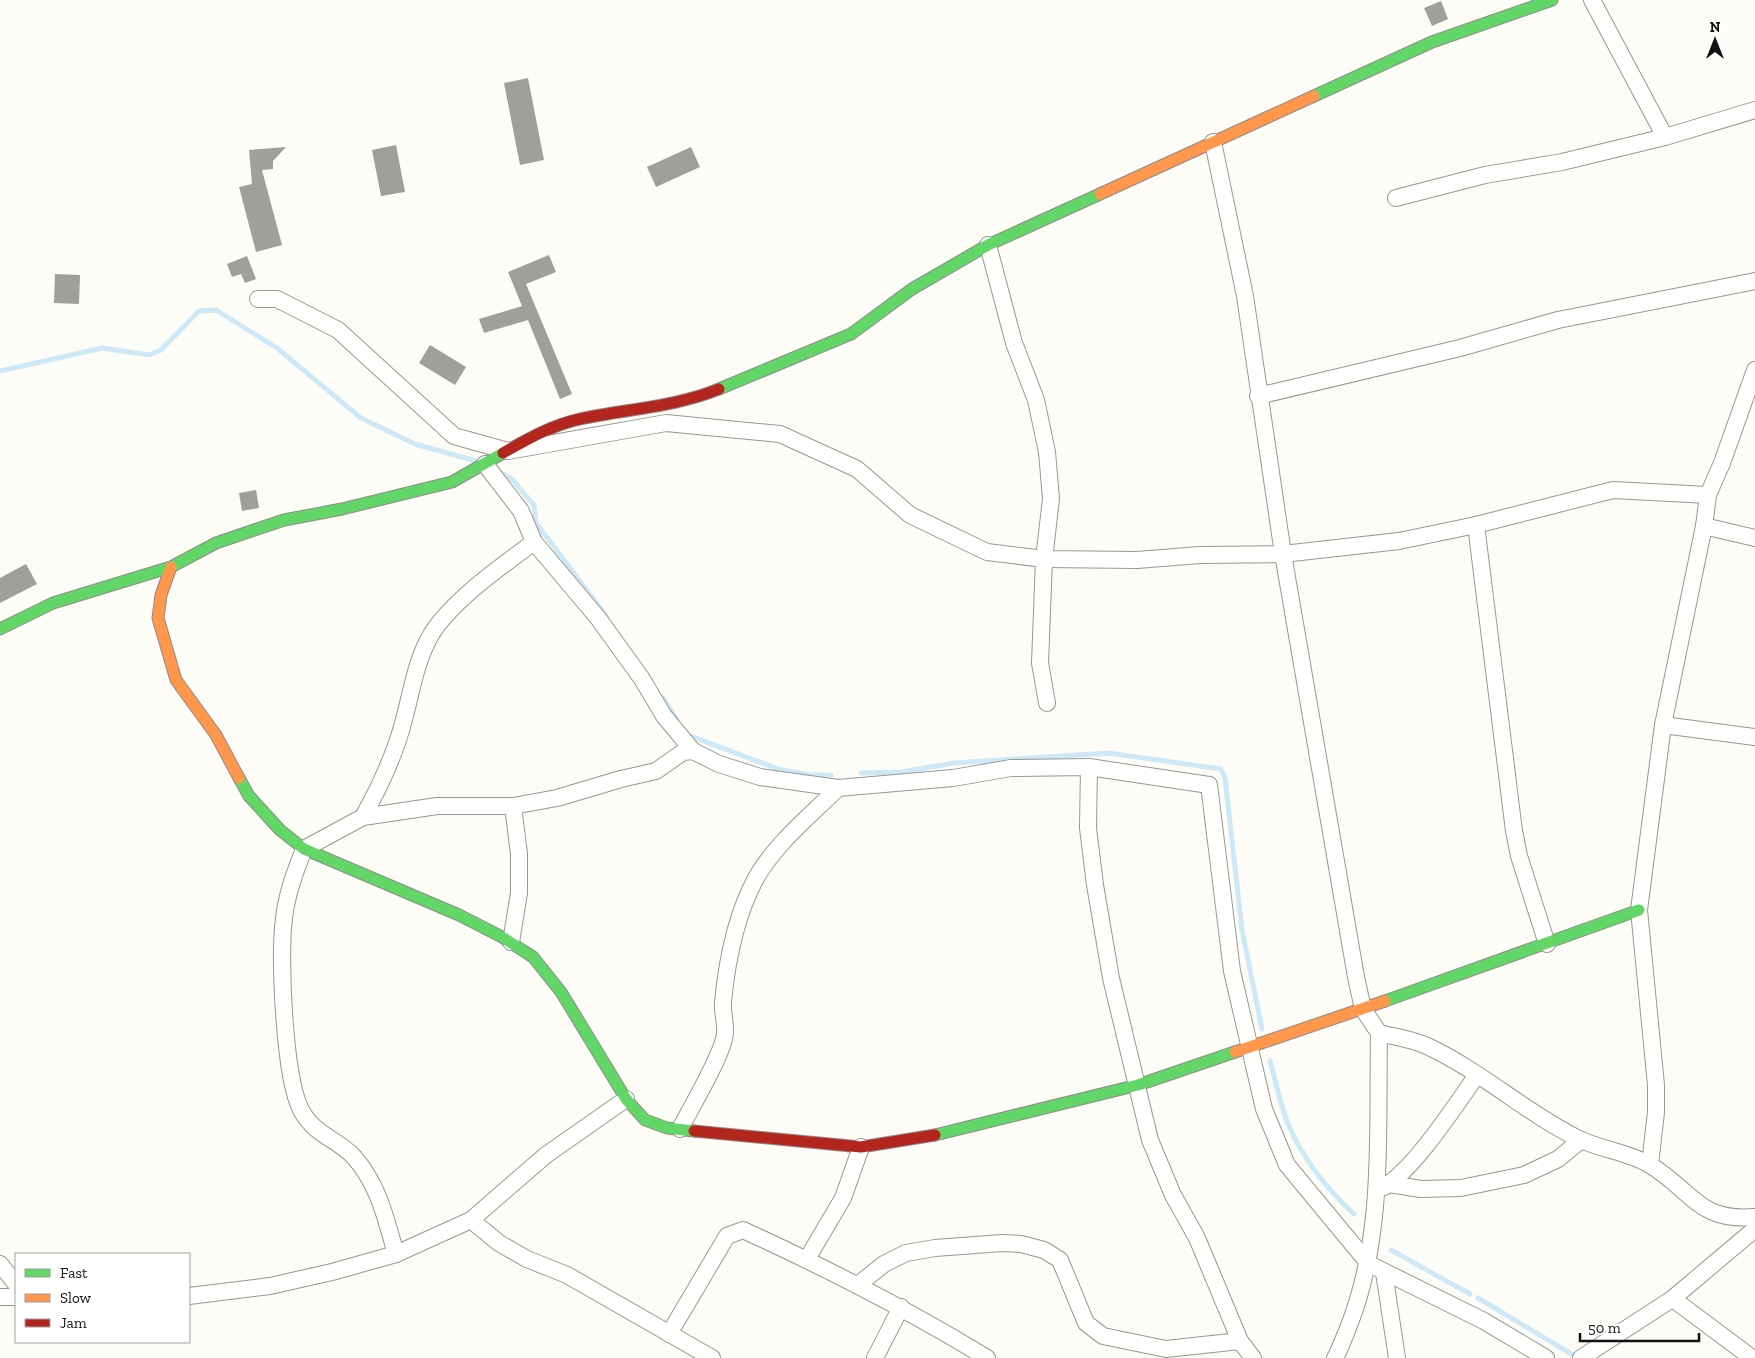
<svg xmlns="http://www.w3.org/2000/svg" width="1755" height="1358" font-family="'Zilla Slab',serif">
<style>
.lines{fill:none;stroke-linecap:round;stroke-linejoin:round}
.stream{stroke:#cde8f7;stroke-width:5}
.building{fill:#a19f9c}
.street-casing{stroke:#979795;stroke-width:18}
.fast-casing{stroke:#8e8d8b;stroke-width:13}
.slow-casing{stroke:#8e8d8b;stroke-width:13}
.jam-casing{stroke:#8e8d8b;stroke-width:13}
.street{stroke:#fffffe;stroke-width:16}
.fast{stroke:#63d668;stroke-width:11}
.slow{stroke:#ff974d;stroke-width:11}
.jam{stroke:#b3261e;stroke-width:11}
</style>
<rect width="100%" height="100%" fill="#fdfcf7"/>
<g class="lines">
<g class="stream">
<path d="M0 371 102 348 149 355 161 350 199 311 216 310 277 348 361 418 415 444 476 461"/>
<path d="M497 471 511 478 534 505 536 523 607 617"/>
<path d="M663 698 677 720"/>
<path d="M688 735 778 769 809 775H831"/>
<path d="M861 773 901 772 954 763 1109 753 1221 769 1225 778 1242 930 1262 1029"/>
<path d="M1270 1061C1276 1082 1280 1104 1288 1124 1303 1159 1327 1189 1354 1214"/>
<path d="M1391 1250 1470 1294"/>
<path d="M1478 1298 1578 1358"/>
</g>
</g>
<g class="building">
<path d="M1441 1 1448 19 1432 26 1424 8Z"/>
<path d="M528 78 544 160 520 165 504 83Z"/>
<path d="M396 145 405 192 381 196 372 150Z"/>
<path d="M286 147 273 161V169L262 170 282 245 256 252 239 187 252 184 249 150Z"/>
<path d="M691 147 700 167 656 187 647 167Z"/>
<path d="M549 255 556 272 526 284 572 394 560 399 528 320 484 333 479 319 522 306 508 272Z"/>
<path d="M247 256 256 279 245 283 241 274 232 277 227 264Z"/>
<path d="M55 274 80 275 79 304 54 303Z"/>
<path d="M430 345 466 367 455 385 419 363Z"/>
<path d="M256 490 259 508 242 511 239 493Z"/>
<path d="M26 564 37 584 0 603V578Z"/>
</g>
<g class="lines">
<defs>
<g id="street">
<path d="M1592 0 1665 137"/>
<path d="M1213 142 1245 296 1283 554 1356 977 1363 1009 1379 1033C1377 1129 1385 1232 1350 1323 1345 1335 1341 1347 1335 1358"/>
<path d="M1396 198 1485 175 1562 162 1665 137 1755 110"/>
<path d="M988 245 1014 343 1036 400 1047 452 1051 499 1044 559 1040 663 1047 703"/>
<path d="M258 299H277L338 330 454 436 508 451 666 423 780 434 857 469 910 515 987 552 1044 559 1137 560 1200 555 1283 554 1399 541 1476 525 1613 490 1708 495"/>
<path d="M1258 396 1460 348 1558 320 1755 281"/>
<path d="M485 464 521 511 534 542 598 618 642 679 664 716 693 751 719 764 760 777 838 788 953 778 1011 768 1089 767 1209 785 1232 971 1264 1109 1287 1165 1369 1264 1484 1321 1546 1358"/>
<path d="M1476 525 1514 831 1519 856 1547 944"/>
<path d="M1704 526 1755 538"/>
<path d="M1663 725 1755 737"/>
<path d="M1089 767 1088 828 1095 885 1111 978 1150 1140 1173 1195 1197 1238 1240 1341 1253 1358"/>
<path d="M363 817C379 788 393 759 402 727 411 696 415 661 432 633 454 599 502 566 534 542"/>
<path d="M511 942 519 893V854L513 806"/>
<path d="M1379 1033C1395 1037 1412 1039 1427 1046 1481 1071 1526 1113 1579 1139 1602 1150 1629 1152 1650 1165 1693 1191 1698 1222 1755 1217"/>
<path d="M680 1129C690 1109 724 1053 725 1033 726 1023 722 1012 723 1002 727 960 736 915 756 878 776 843 810 816 838 788"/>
<path d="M1650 1165 1656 1112V1085L1639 910 1663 725 1704 526 1708 495 1722 463 1755 370"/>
<path d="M1389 1184 1421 1189 1461 1188 1524 1175 1558 1159 1581 1140"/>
<path d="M1384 1187C1415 1168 1455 1106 1477 1075"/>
<path d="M471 1220 499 1243 527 1259 567 1275 712 1358"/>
<path d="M396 1254C386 1220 379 1185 354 1157 338 1139 315 1136 301 1110 284 1077 279 957 284 918 287 893 295 872 304 849L363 817 437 806H513L557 798 621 779 656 771 683 752 693 751"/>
<path d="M807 1259 843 1198 861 1147"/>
<path d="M0 1264 16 1284"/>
<path d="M1384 1272 1397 1358"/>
<path d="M859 1284 884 1264 906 1253 935 1248 1002 1243 1021 1244 1044 1250 1060 1260 1086 1323 1103 1336 1166 1349 1240 1341"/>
<path d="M189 1296 270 1286 332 1272 396 1254 471 1220 546 1155 626 1099"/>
<path d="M0 1297H16"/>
<path d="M1673 1299 1752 1358"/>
<path d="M669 1334 727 1236 743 1230C828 1269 907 1309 987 1358"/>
<path d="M875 1358 901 1307"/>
<path d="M1581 1358 1672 1299 1755 1229"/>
</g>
<g id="fast">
<path d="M1314 96 1432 42 1552 0"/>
<path d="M719 389 851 334 912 289 988 245 1100 194"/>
<path d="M0 629 53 603 171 567 216 543 284 520 342 509 452 482 503 453"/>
<path d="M239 778 249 796 280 830 304 849 459 915 502 937 533 957 561 992 626 1099 645 1120 667 1128 694 1131"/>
<path d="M1385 1001 1639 910"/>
<path d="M935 1135 1138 1085 1235 1052"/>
</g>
<g id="slow">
<path d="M1100 194 1314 96"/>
<path d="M171 567 161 595 158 618 176 680 216 735 239 778"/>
<path d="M1235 1052 1385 1001"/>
</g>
<g id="jam">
<path d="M503 453C528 439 552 425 580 419 626 409 675 407 719 389"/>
<path d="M694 1131 861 1147 935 1135"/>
</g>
</defs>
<use href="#street" class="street-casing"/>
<use href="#fast" class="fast-casing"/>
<use href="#slow" class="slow-casing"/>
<use href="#jam" class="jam-casing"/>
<use href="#street" class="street"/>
<use href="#fast" class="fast"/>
<use href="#slow" class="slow"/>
<use href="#jam" class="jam"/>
</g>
<rect x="15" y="1253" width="175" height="90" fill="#ffffff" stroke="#a0a0a0"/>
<rect x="25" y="1269" width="25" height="8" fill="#63d668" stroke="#a0a0a0"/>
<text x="60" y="1278" font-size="15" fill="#111111">Fast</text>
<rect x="25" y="1294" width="25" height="8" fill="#ff974d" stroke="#a0a0a0"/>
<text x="60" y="1303" font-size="15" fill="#111111">Slow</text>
<rect x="25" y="1319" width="25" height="8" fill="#b3261e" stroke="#a0a0a0"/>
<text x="60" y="1328" font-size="15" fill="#111111">Jam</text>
<g transform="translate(1715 40)" stroke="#ffffff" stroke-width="4" paint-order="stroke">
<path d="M0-4L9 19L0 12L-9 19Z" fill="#111111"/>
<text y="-8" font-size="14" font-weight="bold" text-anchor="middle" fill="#111111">N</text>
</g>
<path d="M1580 1333v8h119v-8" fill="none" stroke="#111111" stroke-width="2.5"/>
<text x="1588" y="1333" font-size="15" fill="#111111" stroke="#ffffff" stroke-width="4" paint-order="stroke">50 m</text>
</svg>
